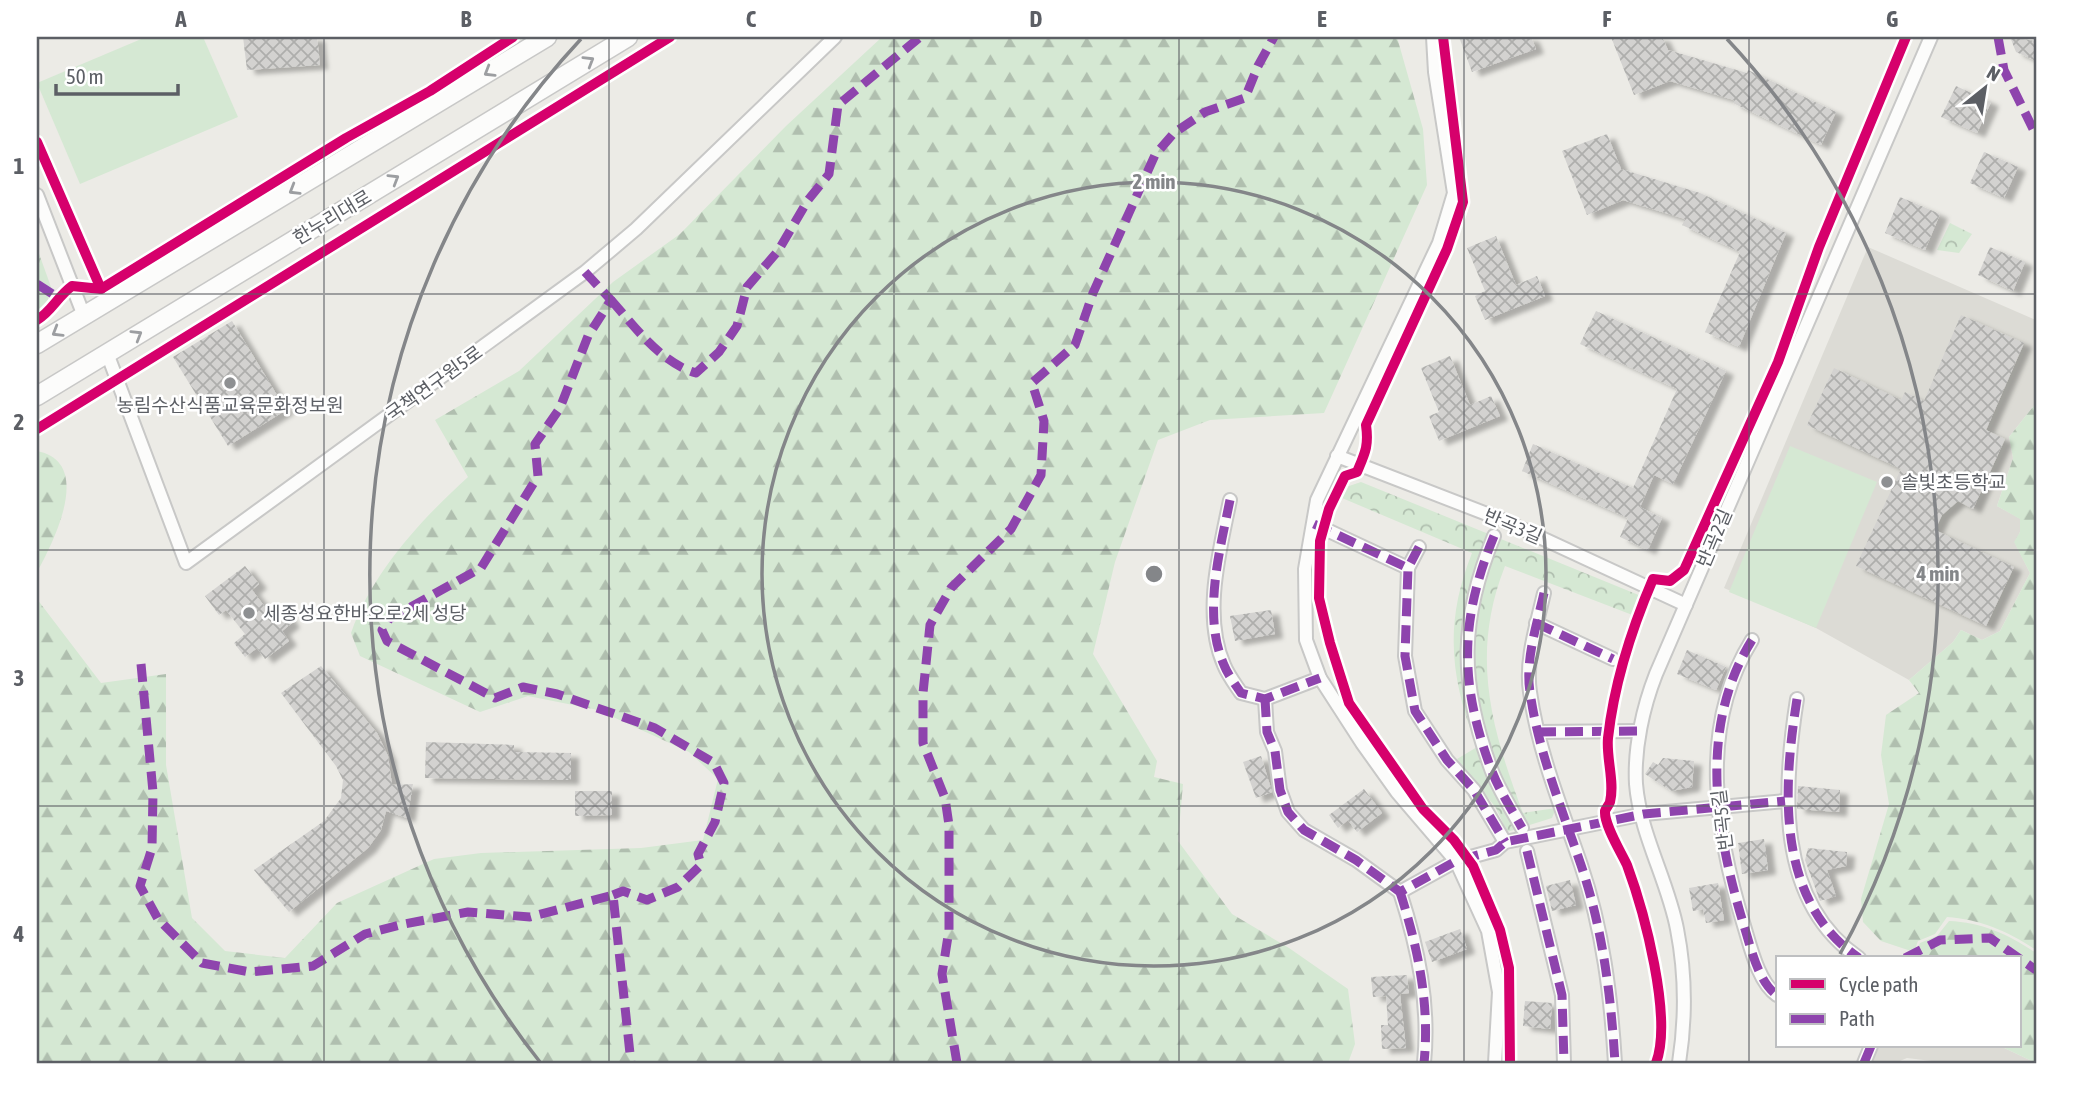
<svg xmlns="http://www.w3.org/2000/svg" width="2073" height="1100" font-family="'Asap Condensed','Noto Sans KR',sans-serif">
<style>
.education{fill:#dcdbd5}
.grass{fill:#d5e8d3}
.forest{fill:url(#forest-firs)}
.park{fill:url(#park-crowns)}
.building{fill:url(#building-cross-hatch);filter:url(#shadow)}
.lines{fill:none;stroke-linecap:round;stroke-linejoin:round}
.street-casing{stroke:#c8c8c7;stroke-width:16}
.secondary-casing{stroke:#c8c8c7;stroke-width:21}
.street{stroke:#fcfcfb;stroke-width:12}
.secondary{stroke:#fcfcfb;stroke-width:18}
.quiet{stroke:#8e44ad;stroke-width:9;stroke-dasharray:18 9;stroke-linecap:butt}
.cycleway-casing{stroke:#fff;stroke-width:15}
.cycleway{stroke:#d6006c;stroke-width:10}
.oneway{stroke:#9c9ea1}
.grid{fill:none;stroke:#5c5f65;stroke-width:2;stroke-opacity:0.55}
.ring{fill:none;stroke:#848689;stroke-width:3.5}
.poi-dot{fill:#8e9092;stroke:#fff;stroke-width:2.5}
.labels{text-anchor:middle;stroke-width:5;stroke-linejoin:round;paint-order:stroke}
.street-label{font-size:19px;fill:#5c5f65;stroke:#fff}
.poi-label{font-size:19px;fill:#5c5f65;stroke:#fff;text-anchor:start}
.centre{fill:#848689;stroke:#fff;stroke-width:3.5}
.ring-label{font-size:21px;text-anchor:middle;font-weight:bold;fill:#848689;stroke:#fff;stroke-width:5;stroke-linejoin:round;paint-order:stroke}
.neatline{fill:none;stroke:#5c5f65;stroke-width:2.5}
.grid-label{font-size:23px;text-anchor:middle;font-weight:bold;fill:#5c5f65}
</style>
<defs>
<pattern id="forest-firs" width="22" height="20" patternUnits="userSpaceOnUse" patternTransform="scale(1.75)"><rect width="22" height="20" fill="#d5e8d3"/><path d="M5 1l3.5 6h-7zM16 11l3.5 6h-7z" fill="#b0bfaf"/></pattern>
<pattern id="park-crowns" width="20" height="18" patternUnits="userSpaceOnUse" patternTransform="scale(1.75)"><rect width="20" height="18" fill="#d5e8d3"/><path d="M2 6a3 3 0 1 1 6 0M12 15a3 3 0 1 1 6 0" fill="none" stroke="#b0bfaf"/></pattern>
<pattern id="building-cross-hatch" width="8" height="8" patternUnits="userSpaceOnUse" patternTransform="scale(1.75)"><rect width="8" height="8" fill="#d3d2d0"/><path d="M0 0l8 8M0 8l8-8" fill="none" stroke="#aeaeac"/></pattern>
<filter id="shadow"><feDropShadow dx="8" dy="4.5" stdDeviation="2" flood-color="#0004"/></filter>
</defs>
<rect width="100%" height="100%" fill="#ecebe6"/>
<g class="education">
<path d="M1868 247 2036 320V403L2009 437 2013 458 1997 506 2021 519 2020 532 2015 543 2030 573 2000 631 1982 640 1961 630 1953 642 1909 680 1816 628 1724 588Z"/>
<path d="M1879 1046H2000L2036 1063H1948L1907 1058 1895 1063H1872Z"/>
</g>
<g class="grass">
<path d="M146 37H203L238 117 80 184 37 83Z"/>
<path d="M1790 446 1877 482 1816 628 1729 592Z"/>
</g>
<g class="forest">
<path d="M882 37H1397L1423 129 1427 185 1324 413 1210 420 1158 440 1115 562 1093 654 1157 761 1154 777 1183 784 1178 841 1232 914 1289 948 1348 989 1355 1044 1348 1063H37V599L101 683 166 674V765L192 918 225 951 285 958 337 903 434 859 481 853 641 848 703 840 718 779 689 752 598 710 528 696 480 712 360 656 351 633C373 571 420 521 468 477L435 420 519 371 613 282 680 234 786 126Z"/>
<path d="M2036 403V950C2010 932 1979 919 1947 917L1935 934 1918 941 1914 952 1881 941 1863 922 1861 899 1889 804 1881 755 1886 715 1919 693 1909 680 1953 642 1961 630 1982 640 2000 631 2030 573 2014 542 2020 532V519L1997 506 2013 458 2009 437Z"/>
<path d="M37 451C94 462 54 541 37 572Z"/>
<path d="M1949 921C1981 922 2010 935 2036 953V1063L2000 1046H2019V958H1914L1920 943 1937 936Z"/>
</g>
<g class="park">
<path d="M1950 223 1972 234 1959 253 1937 250Z"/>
<path d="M37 248 51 287 46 307 37 312Z"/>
<path d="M1361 482 1641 596 1635 616 1505 566C1470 655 1491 728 1523 813L1556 808 1552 818 1507 832 1496 808 1457 759 1477 747C1450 678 1444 623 1472 553L1342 498 1346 487Z"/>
</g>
<g class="building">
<path d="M243 37H317L320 65 247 70Z"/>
<path d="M1459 37H1531L1536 49 1472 72Z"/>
<path d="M1611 37H1662L1668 50 1747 73 1748 70 1836 112 1821 145 1733 103 1734 100 1670 81 1634 95Z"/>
<path d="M2010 37 2036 41V61L2016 52Z"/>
<path d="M1956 86 1991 102 1977 133 1941 117Z"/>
<path d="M1607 134 1621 169 1700 193 1786 233 1739 347 1705 332 1740 252 1682 225 1685 219 1623 200 1587 215 1562 151Z"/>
<path d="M1984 152 2018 167 2004 198 1970 183Z"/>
<path d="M1900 197 1940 214 1925 250 1885 233Z"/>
<path d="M1496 236 1516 285 1537 276 1545 296 1485 320 1475 296 1485 291 1467 248Z"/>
<path d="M1990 247 2025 262 2013 291 1978 275Z"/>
<path d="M1596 311 1726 371 1673 484 1654 475 1640 507 1662 518 1648 550 1620 537 1628 518 1522 471 1533 444 1633 488 1677 389 1580 344Z"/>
<path d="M1961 315 2024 343 1986 430 2005 439 1973 509 1958 501 1942 515 1935 530 2014 567 1986 626 1856 566 1901 469 1807 425 1834 368 1901 400 1905 392 1924 401Z"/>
<path d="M232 321 286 410 228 446 173 357Z"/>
<path d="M1450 356 1470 405 1491 396 1500 416 1439 441 1429 416 1439 412 1421 368Z"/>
<path d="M245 566 259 584 252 590 271 615 281 608 292 623 282 631 289 641 265 659 257 648 245 657 234 643 245 634 226 610 219 615 205 596Z"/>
<path d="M1271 610 1275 634 1235 641 1230 616Z"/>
<path d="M1687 650 1726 667 1716 690 1677 674Z"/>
<path d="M321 666 377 733 388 756 392 785 413 784 407 818 386 811 381 830 368 848 289 912 254 870 324 821 341 798 343 780 336 766 281 693Z"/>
<path d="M426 742 514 745V752L571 753V780L425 778Z"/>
<path d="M1261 756 1272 792 1256 798 1243 762Z"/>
<path d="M1663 758 1694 761 1692 787 1671 791 1645 774 1653 762 1658 765Z"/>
<path d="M1798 786 1840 790 1839 812 1797 809Z"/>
<path d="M1364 789 1382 813 1357 832 1348 820 1338 828 1329 815Z"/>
<path d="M575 791H612V815L575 816Z"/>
<path d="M1764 839 1768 870 1742 874 1738 843Z"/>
<path d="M1808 848 1847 852 1846 866 1827 870 1836 896 1820 901 1805 860Z"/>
<path d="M1570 880 1576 905 1552 911 1546 886Z"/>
<path d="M1718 883 1724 920 1706 923 1703 909 1693 911 1689 888Z"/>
<path d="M1460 929 1467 949 1432 962 1425 942Z"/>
<path d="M1407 975 1409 993 1400 994 1406 1048 1382 1049 1381 1025H1388L1386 996 1373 997 1371 977Z"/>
<path d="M1525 1001 1552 1003 1550 1029 1523 1026Z"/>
</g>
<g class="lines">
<defs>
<g id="street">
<path d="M1433 37 1435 72 1454 193 1439 243 1317 500 1305 569 1306 640 1320 678 1362 743 1397 792 1456 861 1488 931 1499 992 1495 1063"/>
<path d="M37 195 84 316"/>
<path d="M107 353 186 563 585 272 636 229 835 37"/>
<path d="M1337 456 1505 521 1686 605"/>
<path d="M1230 500C1220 550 1202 615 1224 665 1228 675 1235 684 1241 693L1265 699 1320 678"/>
<path d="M1314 524 1408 568"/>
<path d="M1494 536C1460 619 1459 681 1490 766 1497 787 1511 808 1522 828"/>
<path d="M1419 547 1408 568 1405 656 1415 711 1447 760 1474 790 1505 842"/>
<path d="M1544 593C1537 624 1525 660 1530 692 1538 751 1562 809 1581 865 1603 930 1611 996 1615 1063"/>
<path d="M1536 623 1613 659"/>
<path d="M1752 640C1697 728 1716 835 1745 929 1751 949 1759 983 1777 995"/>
<path d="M1265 699 1267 732 1275 751 1280 790 1288 812 1304 830 1356 860 1400 892 1456 861 1496 850 1505 842 1644 814 1785 801"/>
<path d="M1797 699C1783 787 1775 901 1859 958"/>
<path d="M1538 732 1639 731"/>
<path d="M1527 851 1562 995 1564 1063"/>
<path d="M1400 892C1418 948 1430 1004 1424 1063"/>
<path d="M1679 1063C1686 1018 1686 975 1677 929 1668 881 1640 834 1636 784 1634 748 1643 707 1656 674L1931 37"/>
<path d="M1864 1063 1871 1046"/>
</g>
<g id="secondary">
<path d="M37 344 547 37"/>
<path d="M37 396 628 37"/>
</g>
</defs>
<use href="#street" class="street-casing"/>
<use href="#secondary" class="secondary-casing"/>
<use href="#street" class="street"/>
<use href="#secondary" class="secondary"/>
<g class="quiet">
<path d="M1998 37 2004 70 2036 135"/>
<path d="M585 272 611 300 588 336 560 408 535 444 538 476 481 568 389 619 382 630 387 641 495 698 523 687 557 694 655 728 714 763 724 783 715 822 698 854 701 865 678 887 647 900 623 891 613 895"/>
<path d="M37 284 57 297"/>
<path d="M611 300C635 327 661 363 696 373L719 352 737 326 747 287 778 251 808 200 829 174 838 105 920 37"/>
<path d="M1230 500C1220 550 1202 615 1224 665 1228 675 1235 684 1241 693L1265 699 1320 678"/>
<path d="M1314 524 1408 568"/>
<path d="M1494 536C1460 619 1459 681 1490 766 1497 787 1511 808 1522 828"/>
<path d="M1419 547 1408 568 1405 656 1415 711 1447 760 1474 790 1505 842"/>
<path d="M1544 593C1537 624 1525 660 1530 692 1538 751 1562 809 1581 865 1603 930 1611 996 1615 1063"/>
<path d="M1536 623 1613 659"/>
<path d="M1752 640C1697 728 1716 835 1745 929 1751 949 1759 983 1777 995"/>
<path d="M141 664 153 792 152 848 140 886 158 919 202 963 250 972 313 966 365 934 404 924 468 912 530 917 613 895 631 1063"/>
<path d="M1265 699 1267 732 1275 751 1280 790 1288 812 1304 830 1356 860 1400 892 1456 861 1496 850 1505 842 1644 814 1785 801"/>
<path d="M1797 699C1783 787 1775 901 1859 958"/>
<path d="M1538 732 1639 731"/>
<path d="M1527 851 1562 995 1564 1063"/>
<path d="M1400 892C1418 948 1430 1004 1424 1063"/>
<path d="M1905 958 1940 940 1990 938 2036 970"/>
<path d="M957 1063 942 974 949 930V825L945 798 923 743V693L930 625 951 588 1011 529 1041 475 1044 421 1032 383 1075 345 1093 293 1155 155 1174 133 1205 112 1245 98 1258 66 1274 37"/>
<path d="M1864 1063 1871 1046"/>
</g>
<defs>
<g id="cycleway">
<path d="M1443 37 1463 202 1447 249 1366 425C1369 446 1365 453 1357 472L1345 476 1329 509 1320 541 1319 598 1330 643 1349 703 1423 809 1454 840 1473 866 1500 930 1509 968 1510 1063"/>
<path d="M37 142 101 289"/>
<path d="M37 320C52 311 57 297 72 286L101 289 346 138 430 91 513 37"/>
<path d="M37 429 670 37"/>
<path d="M1656 1063C1673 1018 1644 911 1627 865 1621 852 1604 825 1605 811 1606 808 1609 805 1610 802 1615 782 1606 758 1608 738 1614 684 1632 628 1653 579L1670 581 1684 570 1778 362 1819 247 1906 37"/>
</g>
</defs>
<use href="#cycleway" class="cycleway-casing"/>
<use href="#cycleway" class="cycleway"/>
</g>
<defs><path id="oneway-chevron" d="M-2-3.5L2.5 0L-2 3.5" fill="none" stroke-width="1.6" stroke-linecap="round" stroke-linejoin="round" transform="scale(1.75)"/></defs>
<g class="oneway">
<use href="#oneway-chevron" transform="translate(589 61) rotate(-31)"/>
<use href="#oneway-chevron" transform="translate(489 72) rotate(149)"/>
<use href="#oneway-chevron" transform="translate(394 179) rotate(-31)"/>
<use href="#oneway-chevron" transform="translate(294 190) rotate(149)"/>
<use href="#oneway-chevron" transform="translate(57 332) rotate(149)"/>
<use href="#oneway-chevron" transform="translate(137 335) rotate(-31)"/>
</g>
<path class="grid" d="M324 37V1063M609 37V1063M894 37V1063M1179 37V1063M1464 37V1063M1749 37V1063M37 294H2036M37 550H2036M37 806H2036"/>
<g class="ring">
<circle cx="1154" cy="574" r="392"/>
<path d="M540 1062A784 784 0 0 1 581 39M1727 39A784 784 0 0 1 1840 954"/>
</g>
<g class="poi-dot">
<circle cx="230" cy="383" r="7"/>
<circle cx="1887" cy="482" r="7"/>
<circle cx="249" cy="613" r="7"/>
</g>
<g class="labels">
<g class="street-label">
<text transform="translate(332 217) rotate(-31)" y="7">한누리대로</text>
<text transform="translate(434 383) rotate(-36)" y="7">국책연구원5로</text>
<text transform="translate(1513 526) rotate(23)" y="7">반곡3길</text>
<text transform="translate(1714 538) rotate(-67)" y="7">반곡2길</text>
<text transform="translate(1722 820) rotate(-97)" y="7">반곡5길</text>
</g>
<g class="poi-label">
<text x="230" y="412" text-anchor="middle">농림수산식품교육문화정보원</text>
<text x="1901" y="489">솔빛초등학교</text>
<text x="263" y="620">세종성요한바오로2세 성당</text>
</g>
</g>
<circle cx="1154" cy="574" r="10" class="centre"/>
<g class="ring-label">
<text x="1154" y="189">2 min</text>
<text x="1938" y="581">4 min</text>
</g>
<rect width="2073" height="1100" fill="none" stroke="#ffffff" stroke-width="77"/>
<rect x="1776" y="956" width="245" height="91" fill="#ffffff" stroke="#bebfc1" stroke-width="2"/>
<rect x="1790" y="979" width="35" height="10" fill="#d6006c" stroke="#bebfc1" stroke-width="2"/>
<text x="1839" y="992" font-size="21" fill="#5c5f65">Cycle path</text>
<rect x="1790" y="1014" width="35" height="10" fill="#8e44ad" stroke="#bebfc1" stroke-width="2"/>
<text x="1839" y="1026" font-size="21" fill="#5c5f65">Path</text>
<g transform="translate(1985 88) rotate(30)" stroke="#ffffff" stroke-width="5" paint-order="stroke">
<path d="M0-5L12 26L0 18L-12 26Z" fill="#5c5f65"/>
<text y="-10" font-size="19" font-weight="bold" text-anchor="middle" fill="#5c5f65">N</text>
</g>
<path d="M56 84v10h122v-10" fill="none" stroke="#5c5f65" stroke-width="3.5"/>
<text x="66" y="84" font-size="21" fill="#5c5f65" stroke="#ffffff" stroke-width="5" paint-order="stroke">50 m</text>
<rect x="38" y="38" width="1997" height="1024" class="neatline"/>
<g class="grid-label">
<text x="181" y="27">A</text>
<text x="466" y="27">B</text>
<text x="751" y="27">C</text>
<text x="1036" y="27">D</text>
<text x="1322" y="27">E</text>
<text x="1607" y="27">F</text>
<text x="1892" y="27">G</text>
<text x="19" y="174">1</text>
<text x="19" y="430">2</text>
<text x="19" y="686">3</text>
<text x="19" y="942">4</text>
</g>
</svg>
